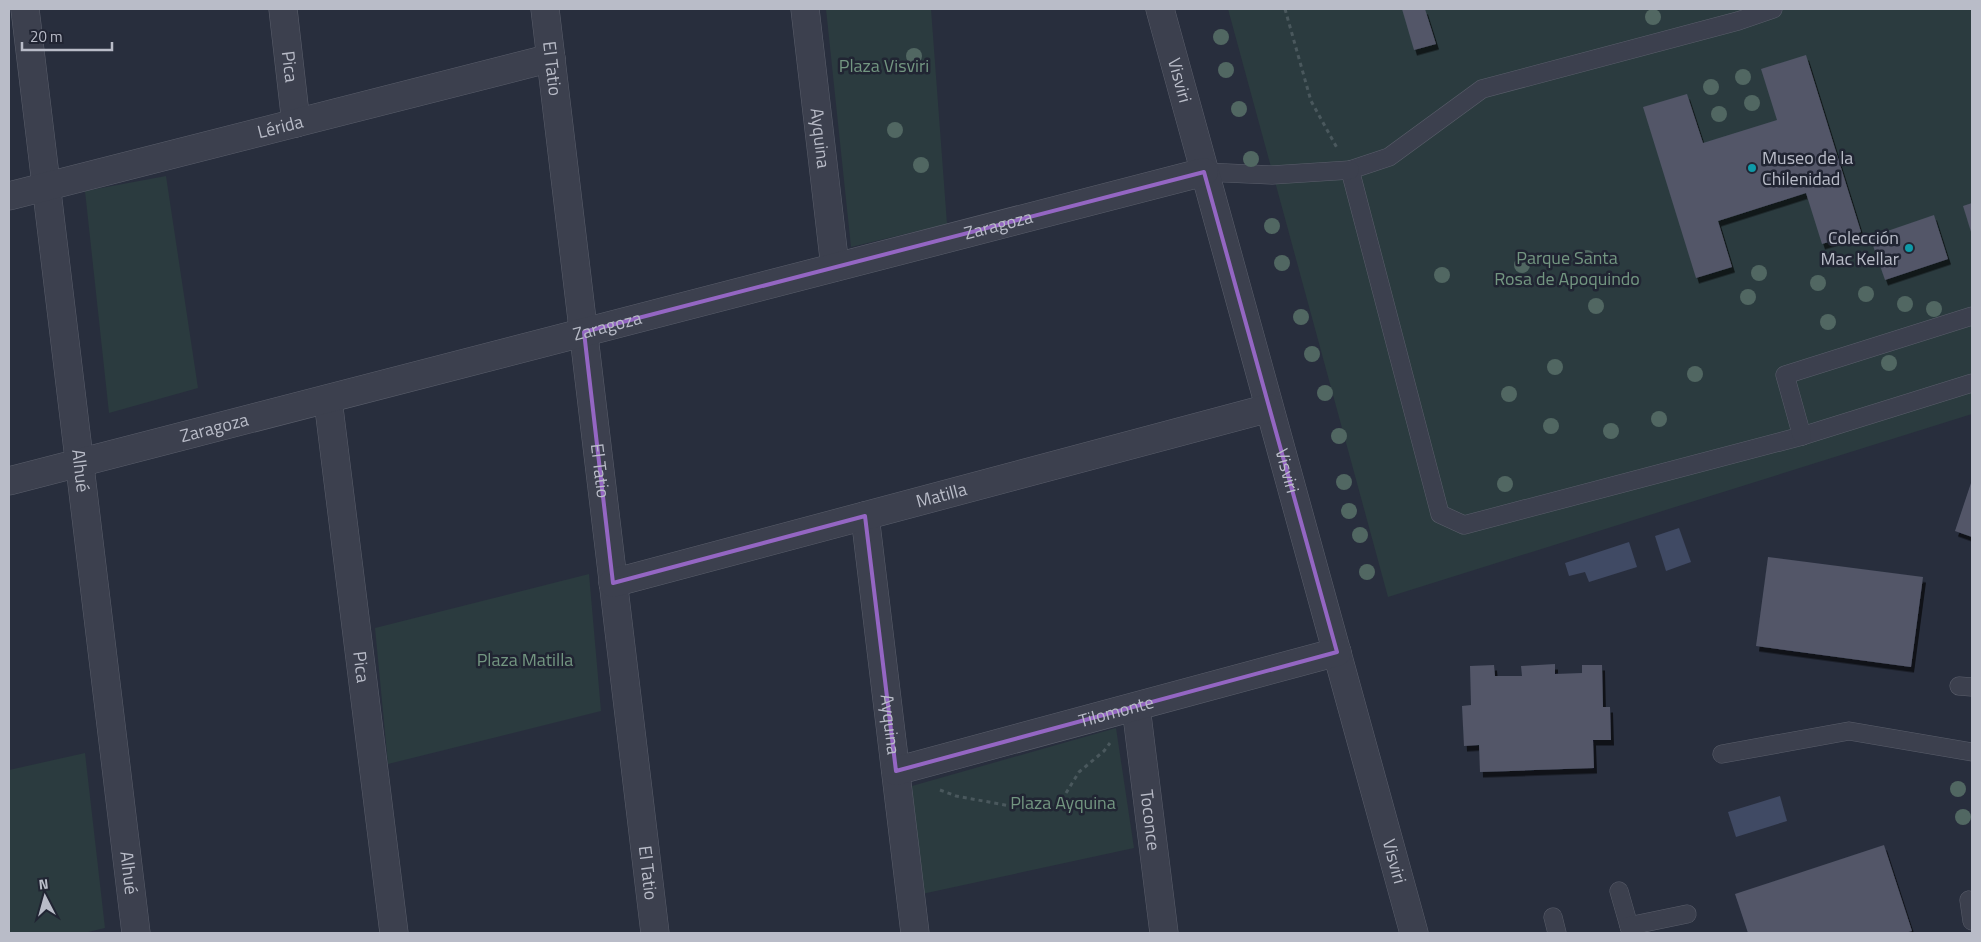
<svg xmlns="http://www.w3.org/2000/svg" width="1981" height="942" font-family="'Titillium Web',sans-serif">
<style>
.green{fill:#2b3b3f}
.water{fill:#404a64}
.building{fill:#525668;filter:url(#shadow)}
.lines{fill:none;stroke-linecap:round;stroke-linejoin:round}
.lane-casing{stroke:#5a5e6b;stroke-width:19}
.street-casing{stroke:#5a5e6b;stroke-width:29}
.path{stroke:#4a585d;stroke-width:3;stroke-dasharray:4 4;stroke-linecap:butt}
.lane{stroke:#3c404e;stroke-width:18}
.street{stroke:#3c404e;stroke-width:28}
.tree{fill:#516762}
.marked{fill:none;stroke:#9466c3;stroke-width:4;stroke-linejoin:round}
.culture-dot{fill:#0f9aa8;stroke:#212533;stroke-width:2}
.labels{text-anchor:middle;stroke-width:5;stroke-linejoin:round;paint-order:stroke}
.street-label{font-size:18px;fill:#b9bcc8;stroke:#212533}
.park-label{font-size:18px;fill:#739681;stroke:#212533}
.poi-label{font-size:18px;fill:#b9bcc8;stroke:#212533;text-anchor:start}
</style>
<defs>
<filter id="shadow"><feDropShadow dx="3" dy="5.5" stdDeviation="0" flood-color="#0009"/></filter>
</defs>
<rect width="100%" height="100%" fill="#282e3d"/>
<g class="green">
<path d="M826 9H931L947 224 851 247Z"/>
<path d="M1228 9H1972V414L1388 597Z"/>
<path d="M166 176 198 388 109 413 85 191Z"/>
<path d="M589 574 601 711 388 764 375 628Z"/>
<path d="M1116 728 1134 848 922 894 912 786Z"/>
<path d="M85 753 105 928 84 933H9V770Z"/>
</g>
<g class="water">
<path d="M1679 528 1691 562 1666 571 1655 536Z"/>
<path d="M1629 542 1637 567 1589 582 1585 572 1569 576 1565 563Z"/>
<path d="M1780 796 1787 821 1736 837 1728 812Z"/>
</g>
<g class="building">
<path d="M1402 9H1425L1436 44 1414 50Z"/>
<path d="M1806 55 1861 232 1822 244 1806 193 1718 221 1732 267 1696 278 1643 107 1687 94 1703 143 1777 120 1761 69Z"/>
<path d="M1972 203V235L1963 206Z"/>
<path d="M1934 215 1948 259 1885 280 1870 237Z"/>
<path d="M1972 480V537L1955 531Z"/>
<path d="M1768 557 1923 577 1911 667 1756 646Z"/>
<path d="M1555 664V674L1582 673V665H1602L1603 707H1610L1611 740H1593L1594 768 1480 772 1479 745 1464 746 1462 706 1471 705 1470 666 1494 665 1495 676H1522L1521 666Z"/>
<path d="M1884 845 1912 931 1905 933H1748L1735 894Z"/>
</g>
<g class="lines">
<defs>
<g id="lane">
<path d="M1773 9 1738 21 1482 89 1389 157 1350 170 1440 514 1464 525 1802 436 1972 383"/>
<path d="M1204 172 1272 175 1350 170"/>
<path d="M1802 436 1785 375 1972 316"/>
<path d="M1959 686 1972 687"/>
<path d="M1722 754 1849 731 1972 752"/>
<path d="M1619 891 1631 933"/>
<path d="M1969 900 1972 921"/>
<path d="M1553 917 1557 933"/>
<path d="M1629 926 1687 914"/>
</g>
<g id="street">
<path id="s1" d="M25 9 136 933"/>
<path id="s2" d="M283 9 296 123"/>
<path id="s3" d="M545 9 655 933"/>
<path id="s4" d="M805 9 835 267"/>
<path id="s5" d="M1160 9 1414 933"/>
<path id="s6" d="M9 196 551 58"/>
<path id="s7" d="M328 400 394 933"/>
<path id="s8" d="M9 481 1204 172"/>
<path id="s9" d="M865 516 915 933"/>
<path id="s10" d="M613 583 1269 408"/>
<path id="s11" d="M1136 707 1164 933"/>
<path id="s12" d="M896 771 1337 652"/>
</g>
</defs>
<use href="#lane" class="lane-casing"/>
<use href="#street" class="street-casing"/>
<g class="path">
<path d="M1285 9 1311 101 1337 148"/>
<path d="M940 790 956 796 1016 807"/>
<path d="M1066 793 1079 772 1104 751 1110 743"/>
</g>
<use href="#lane" class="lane"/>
<use href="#street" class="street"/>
</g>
<g class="tree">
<circle cx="1653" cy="17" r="8"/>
<circle cx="1221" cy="37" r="8"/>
<circle cx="914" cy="56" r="8"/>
<circle cx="1226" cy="70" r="8"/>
<circle cx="1743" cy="77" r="8"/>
<circle cx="1711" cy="87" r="8"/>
<circle cx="1752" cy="103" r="8"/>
<circle cx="1239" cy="109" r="8"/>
<circle cx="1719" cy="114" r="8"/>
<circle cx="895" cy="130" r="8"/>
<circle cx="1251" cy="159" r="8"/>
<circle cx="921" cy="165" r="8"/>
<circle cx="1272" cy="226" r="8"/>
<circle cx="1587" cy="258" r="8"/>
<circle cx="1282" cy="263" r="8"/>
<circle cx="1522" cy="265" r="8"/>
<circle cx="1759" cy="273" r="8"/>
<circle cx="1442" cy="275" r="8"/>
<circle cx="1818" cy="283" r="8"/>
<circle cx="1866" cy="294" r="8"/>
<circle cx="1748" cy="297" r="8"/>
<circle cx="1905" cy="304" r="8"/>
<circle cx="1596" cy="306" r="8"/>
<circle cx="1934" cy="309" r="8"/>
<circle cx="1301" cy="317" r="8"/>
<circle cx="1828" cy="322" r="8"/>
<circle cx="1312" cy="354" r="8"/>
<circle cx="1889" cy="363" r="8"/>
<circle cx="1555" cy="367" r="8"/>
<circle cx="1695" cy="374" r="8"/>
<circle cx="1325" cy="393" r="8"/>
<circle cx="1509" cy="394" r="8"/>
<circle cx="1659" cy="419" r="8"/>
<circle cx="1551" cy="426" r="8"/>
<circle cx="1611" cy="431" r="8"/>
<circle cx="1339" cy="436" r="8"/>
<circle cx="1344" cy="482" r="8"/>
<circle cx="1505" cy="484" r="8"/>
<circle cx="1349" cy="511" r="8"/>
<circle cx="1360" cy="535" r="8"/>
<circle cx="1367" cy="572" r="8"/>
<circle cx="1958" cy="789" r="8"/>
<circle cx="1963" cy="817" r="8"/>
</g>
<path class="marked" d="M1204 172 1337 652 896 771 865 516 613 583 584 332Z"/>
<g class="culture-dot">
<circle cx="1752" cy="168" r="5"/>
<circle cx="1909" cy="248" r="5"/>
</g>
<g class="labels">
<g class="street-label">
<text dy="6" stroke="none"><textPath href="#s2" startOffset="58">Pica</textPath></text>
<text dy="6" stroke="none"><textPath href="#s3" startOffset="60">El Tatio</textPath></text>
<text dy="6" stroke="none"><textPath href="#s5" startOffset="74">Visviri</textPath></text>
<text dy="6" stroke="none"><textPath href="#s6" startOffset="280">Lérida</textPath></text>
<text dy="6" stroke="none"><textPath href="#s4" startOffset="130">Ayquina</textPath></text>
<text dy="6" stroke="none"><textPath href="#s8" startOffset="1022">Zaragoza</textPath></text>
<text dy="6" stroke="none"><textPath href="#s8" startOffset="618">Zaragoza</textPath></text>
<text dy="6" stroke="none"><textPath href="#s8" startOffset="212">Zaragoza</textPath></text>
<text dy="6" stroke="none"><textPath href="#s1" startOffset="465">Alhué</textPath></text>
<text dy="6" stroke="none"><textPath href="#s3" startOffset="465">El Tatio</textPath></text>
<text dy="6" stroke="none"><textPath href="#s5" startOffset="479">Visviri</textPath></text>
<text dy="6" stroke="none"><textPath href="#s10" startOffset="340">Matilla</textPath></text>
<text dy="6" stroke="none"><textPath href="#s7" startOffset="269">Pica</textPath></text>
<text dy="6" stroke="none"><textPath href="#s12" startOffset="228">Tilomonte</textPath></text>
<text dy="6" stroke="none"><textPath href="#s9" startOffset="210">Ayquina</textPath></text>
<text dy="6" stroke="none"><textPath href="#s11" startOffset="114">Toconce</textPath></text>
<text dy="6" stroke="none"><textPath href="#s5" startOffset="884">Visviri</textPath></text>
<text dy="6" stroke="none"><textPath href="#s1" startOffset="870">Alhué</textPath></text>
<text dy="6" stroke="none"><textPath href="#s3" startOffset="870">El Tatio</textPath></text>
</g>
<g class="park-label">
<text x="884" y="72">Plaza Visviri</text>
<text x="1567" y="264">Parque Santa<tspan x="1567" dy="21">Rosa de Apoquindo</tspan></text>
<text x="525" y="666">Plaza Matilla</text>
<text x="1063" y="809">Plaza Ayquina</text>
</g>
<g class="poi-label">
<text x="1762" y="164">Museo de la<tspan x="1762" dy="21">Chilenidad</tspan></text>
<text x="1899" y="244" text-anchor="end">Colección<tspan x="1899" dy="21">Mac Kellar</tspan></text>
</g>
</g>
<rect width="1981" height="942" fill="none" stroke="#b9bcc8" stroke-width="20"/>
<g transform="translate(45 897) rotate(354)" stroke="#212533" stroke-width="4" paint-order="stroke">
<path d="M0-4L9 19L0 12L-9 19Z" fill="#b9bcc8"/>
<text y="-8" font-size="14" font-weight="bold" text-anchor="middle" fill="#b9bcc8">N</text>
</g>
<path d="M22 42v8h90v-8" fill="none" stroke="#b9bcc8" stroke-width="2.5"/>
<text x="30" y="42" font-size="15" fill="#b9bcc8" stroke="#212533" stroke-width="4" paint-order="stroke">20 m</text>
</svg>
